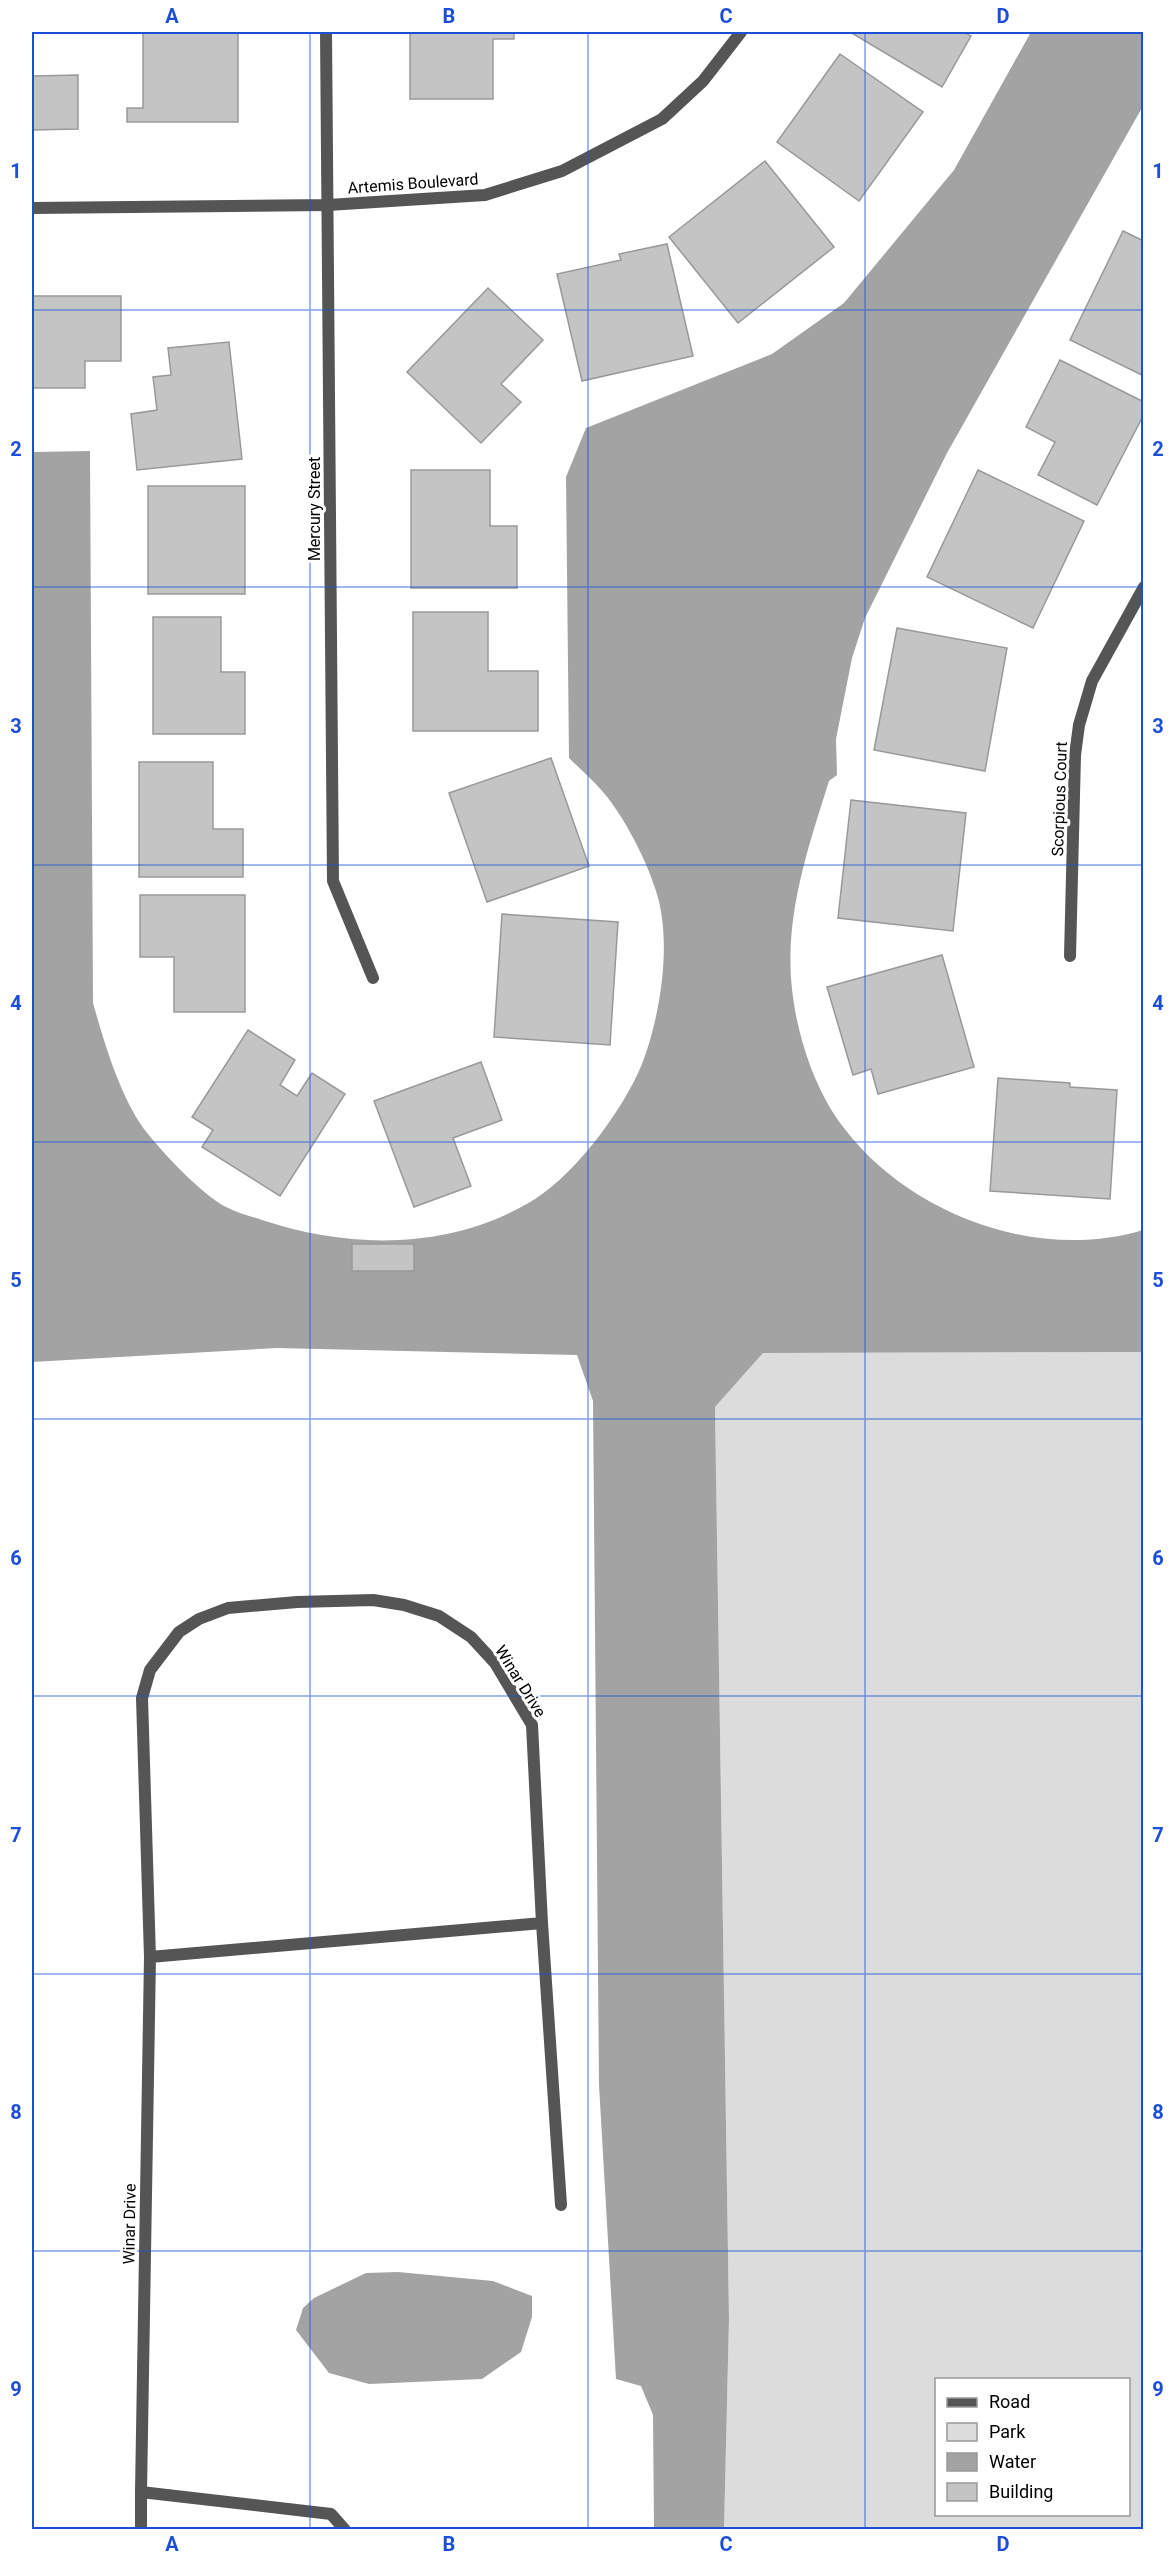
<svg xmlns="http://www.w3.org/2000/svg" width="1175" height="2561" font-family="Roboto,sans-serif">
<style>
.green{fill:#dcdcdc;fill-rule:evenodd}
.water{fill:#a3a3a3}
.building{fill:#c4c4c4;stroke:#999;stroke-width:1.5}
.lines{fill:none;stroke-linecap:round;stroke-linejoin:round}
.street{stroke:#555;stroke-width:12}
.grid{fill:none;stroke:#1d4ed8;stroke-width:1.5;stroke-opacity:0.55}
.labels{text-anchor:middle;stroke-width:6;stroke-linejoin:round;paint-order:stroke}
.street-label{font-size:16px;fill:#000;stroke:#fff}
.neatline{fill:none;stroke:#1d4ed8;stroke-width:2}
.grid-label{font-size:20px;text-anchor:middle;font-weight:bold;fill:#1d4ed8}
</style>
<rect width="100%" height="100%" fill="#fff"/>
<path class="green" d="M1143 1352V2529H724L729 2319 715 1407 763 1353ZM936 2380H1128V2514H936Z"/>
<g class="water">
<path d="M1031 32H1143V106L947 453 865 618 852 658 836 739 837 775 829 781C808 848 784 917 792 989 797 1036 815 1091 844 1128 910 1215 1038 1262 1143 1230V1352L763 1353 715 1407 729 2319 724 2529H654L653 2415 641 2386 616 2379 599 2085 593 1401 577 1355 277 1348 32 1362V452L90 451 93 1003C104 1042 120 1096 144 1129 161 1151 202 1195 226 1207 237 1213 251 1216 262 1220 352 1250 453 1250 535 1199 577 1172 623 1110 642 1064 661 1015 673 938 655 888 646 859 623 815 603 792 593 780 580 769 569 758L566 477 586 428 772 354 844 303 954 170Z"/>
<path d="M398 2272 493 2281 532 2296V2317L521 2352 482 2379 369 2384 329 2373 296 2330 303 2308 314 2298 366 2273Z"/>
</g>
<g class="building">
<path d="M32 32 33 76 78 75V129L32 130Z"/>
<path d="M143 32H238V122H127V108H143Z"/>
<path d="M410 32H514V39H493V99H410Z"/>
<path d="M850 32H964L971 36 942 87Z"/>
<path d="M840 54 923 112 859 201 777 142Z"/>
<path d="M765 161 834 247 738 323 669 237Z"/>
<path d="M1123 231 1144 241V376L1070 340Z"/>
<path d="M667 244 693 356 582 381 557 274 621 260 619 254Z"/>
<path d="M488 288 543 340 501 384 521 402 481 443 407 372Z"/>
<path d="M32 296H121V361H85V388H32Z"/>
<path d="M229 342 242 459 137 470 131 414 157 410 153 377 171 375 168 348Z"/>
<path d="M1060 360 1144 402V414L1097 505 1038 475 1055 442 1026 427Z"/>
<path d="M411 470H490V526H517V588H411Z"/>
<path d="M978 470 1084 521 1033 628 927 577Z"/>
<rect x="148" y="486" width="97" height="108"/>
<path d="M413 612H488V671H538V731H413Z"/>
<path d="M153 617H221V672H245V734H153Z"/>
<path d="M897 628 1007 648 985 771 874 750Z"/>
<path d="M551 758 589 866 487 902 449 793Z"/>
<path d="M139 762H213V829H243V877H139Z"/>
<path d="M851 800 966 813 953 931 838 918Z"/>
<path d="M140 895H245V1012H174V957H140Z"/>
<path d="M502 914 618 922 610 1045 494 1037Z"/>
<path d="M942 955 974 1067 878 1094 871 1069 853 1075 827 987Z"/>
<path d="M248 1030 295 1060 280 1085 297 1096 312 1073 345 1094 280 1196 202 1147 213 1130 192 1117Z"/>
<path d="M481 1062 502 1120 453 1138 471 1186 414 1207 374 1101Z"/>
<path d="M998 1078 1070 1083V1087L1117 1090 1110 1199 990 1191Z"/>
<rect x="352" y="1244" width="62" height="27"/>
</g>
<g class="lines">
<g class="street">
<path d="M326 32 333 881 373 978"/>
<path d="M32 208 328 205 485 195 562 171 662 119 703 81 741 32"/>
<path d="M1070 956 1075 755 1079 725 1092 681 1144 587"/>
<path d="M542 1923 561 2205"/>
<path d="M141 2492 150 1957 542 1923 532 1725 495 1663 471 1637 439 1616 404 1605 373 1600 297 1602 228 1608 199 1619 179 1632 150 1670 142 1698 150 1957"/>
<path d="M141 2530V2492L331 2514 345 2530"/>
</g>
</g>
<path class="grid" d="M310 32V2530M588 32V2530M865 32V2530M32 310H1144M32 587H1144M32 865H1144M32 1142H1144M32 1419H1144M32 1696H1144M32 1974H1144M32 2251H1144"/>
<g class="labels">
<g class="street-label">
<text transform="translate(413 183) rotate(-4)" y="6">Artemis Boulevard</text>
<text transform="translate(314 509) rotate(-90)" y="6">Mercury Street</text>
<text transform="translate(1059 799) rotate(-88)" y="6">Scorpious Court</text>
<text transform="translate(521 1681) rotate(58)" y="6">Winar Drive</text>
<text transform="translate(129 2224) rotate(-89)" y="6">Winar Drive</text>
</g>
</g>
<rect width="1175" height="2561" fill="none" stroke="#ffffff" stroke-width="66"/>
<rect x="935" y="2378" width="195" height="138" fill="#ffffff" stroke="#999999" stroke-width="1.5"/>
<rect x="947" y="2398" width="30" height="9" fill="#555555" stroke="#999999" stroke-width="1.5"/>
<text x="989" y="2408" font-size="18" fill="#000000">Road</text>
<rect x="947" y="2423" width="30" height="18" fill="#dcdcdc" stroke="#999999" stroke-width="1.5"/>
<text x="989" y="2438" font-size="18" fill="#000000">Park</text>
<rect x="947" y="2453" width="30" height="18" fill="#a3a3a3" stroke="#999999" stroke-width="1.5"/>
<text x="989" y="2468" font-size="18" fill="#000000">Water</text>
<rect x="947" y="2483" width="30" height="18" fill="#c4c4c4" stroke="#999999" stroke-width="1.5"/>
<text x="989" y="2498" font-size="18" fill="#000000">Building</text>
<rect x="33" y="33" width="1109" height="2495" class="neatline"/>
<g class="grid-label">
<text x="172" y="23">A</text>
<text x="449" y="23">B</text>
<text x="726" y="23">C</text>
<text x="1003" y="23">D</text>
<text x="16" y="178">1</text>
<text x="1158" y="178">1</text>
<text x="16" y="456">2</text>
<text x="1158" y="456">2</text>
<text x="16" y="733">3</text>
<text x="1158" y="733">3</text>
<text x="16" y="1010">4</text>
<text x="1158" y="1010">4</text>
<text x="16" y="1287">5</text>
<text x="1158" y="1287">5</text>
<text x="16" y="1565">6</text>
<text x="1158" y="1565">6</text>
<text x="16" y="1842">7</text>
<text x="1158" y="1842">7</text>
<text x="16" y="2119">8</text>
<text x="1158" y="2119">8</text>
<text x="16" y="2396">9</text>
<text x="1158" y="2396">9</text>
<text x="172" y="2551">A</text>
<text x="449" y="2551">B</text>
<text x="726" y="2551">C</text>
<text x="1003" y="2551">D</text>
</g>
</svg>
